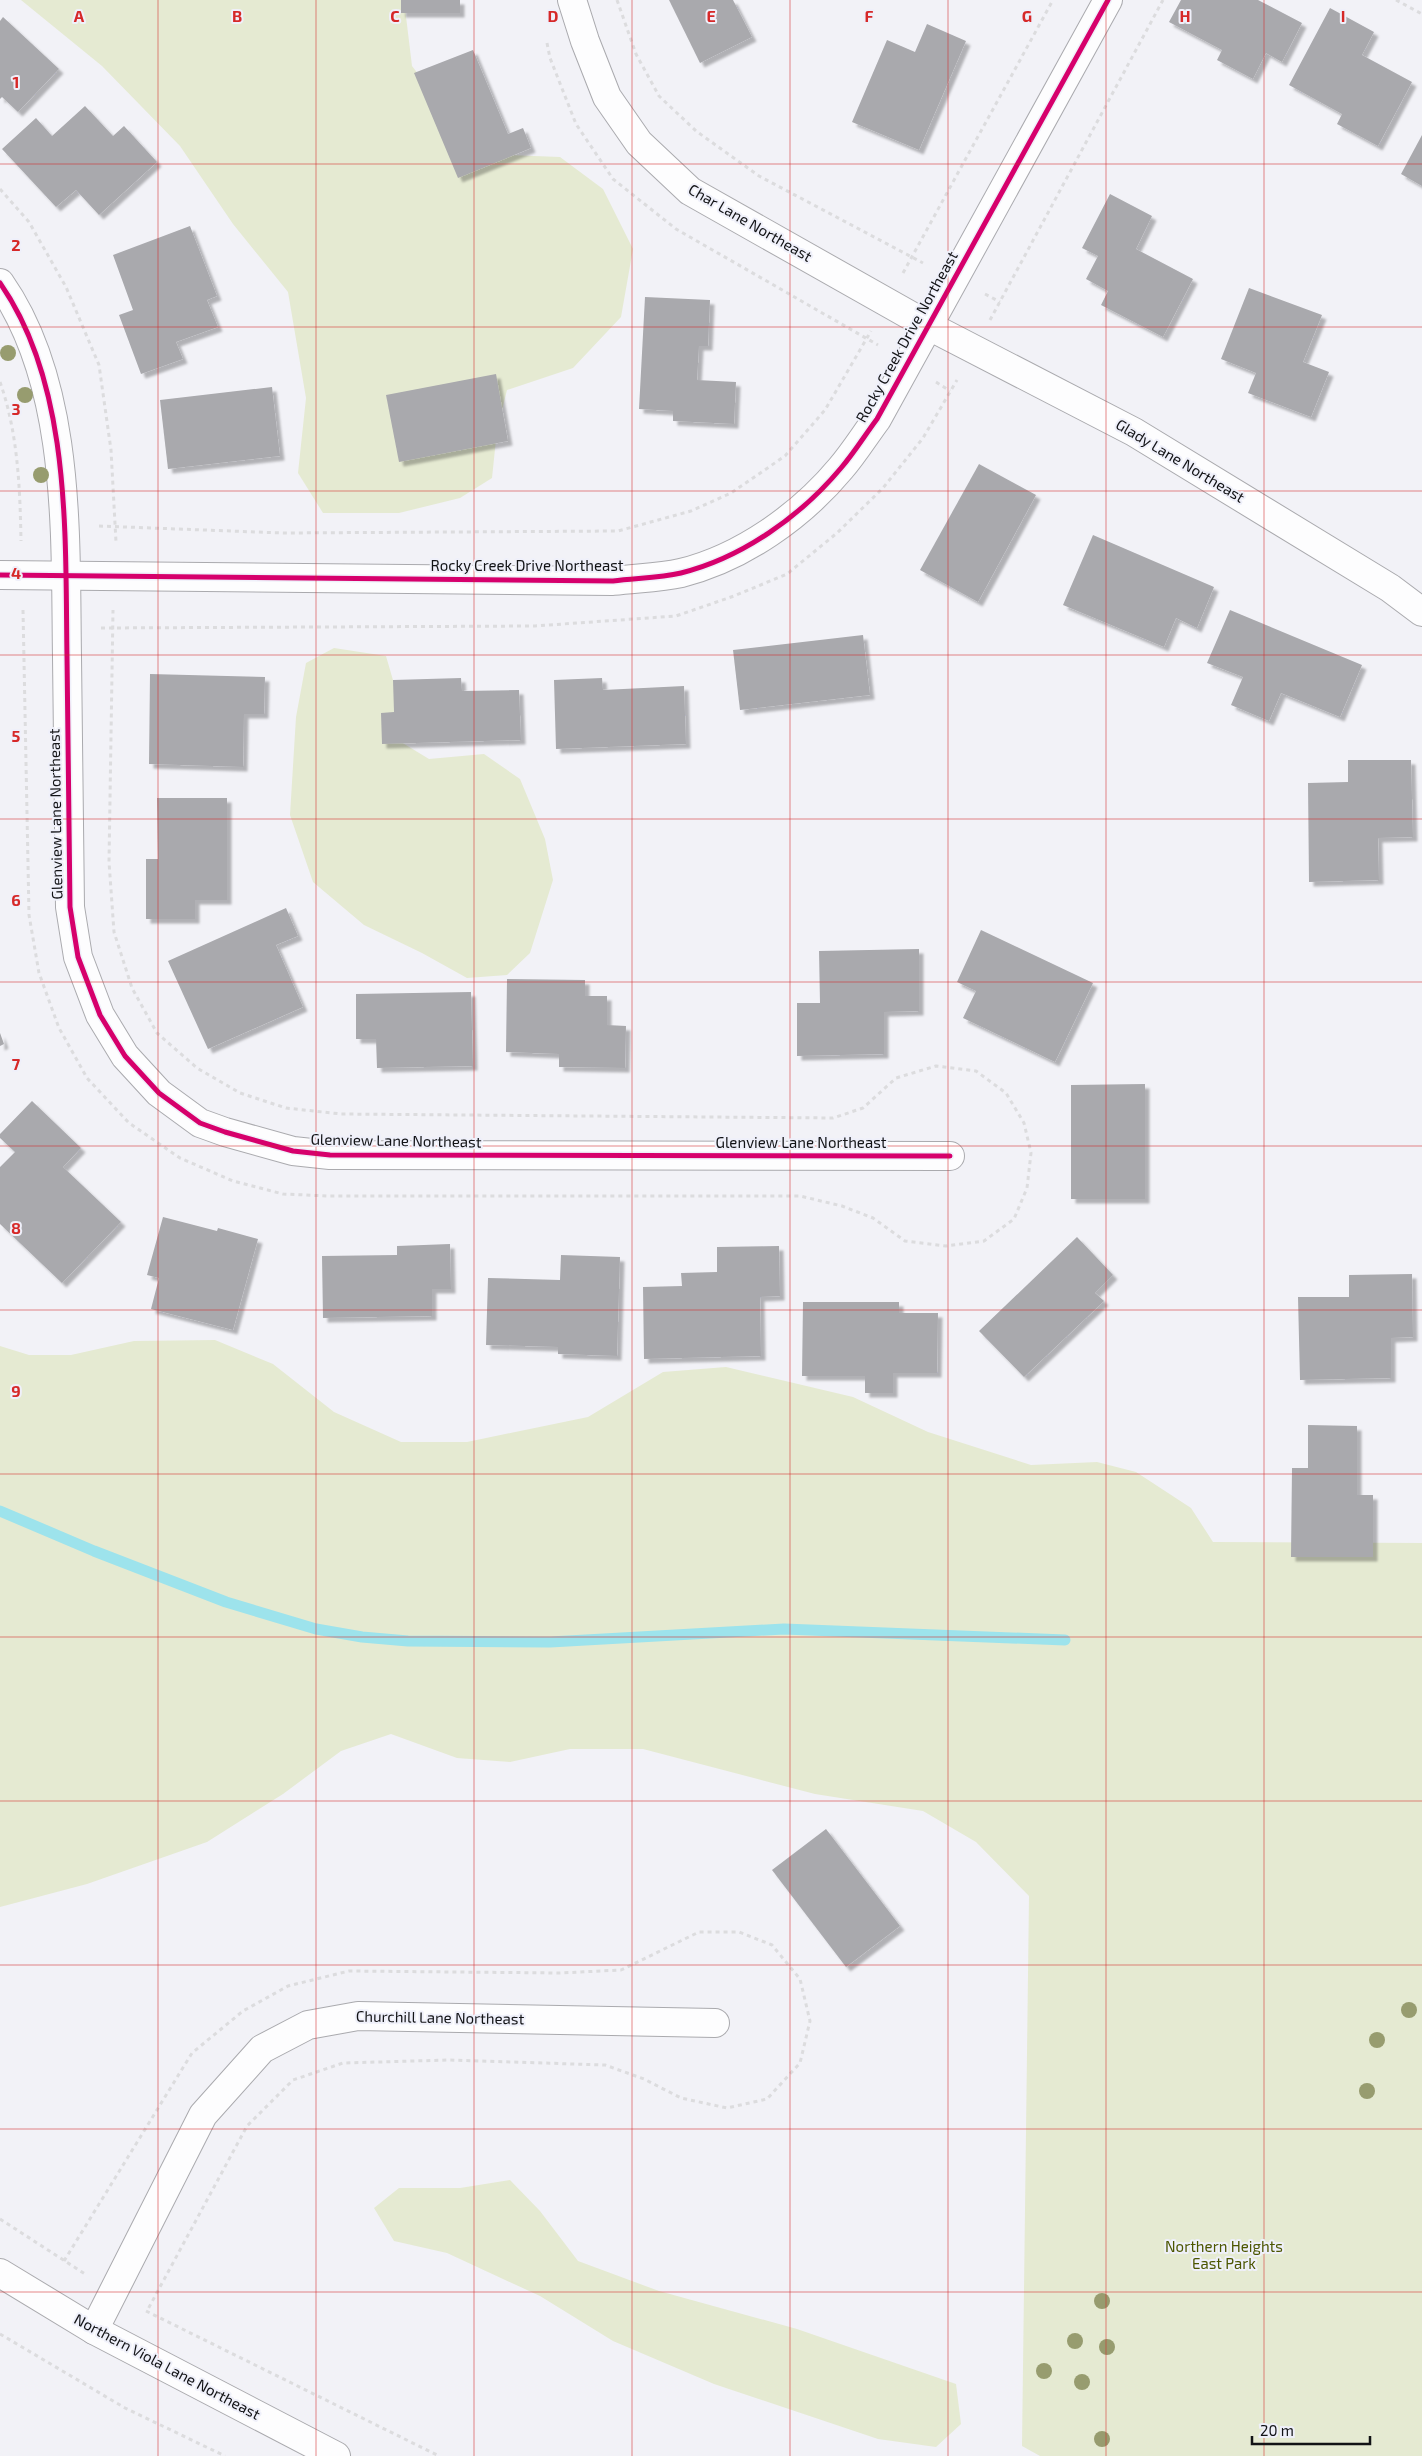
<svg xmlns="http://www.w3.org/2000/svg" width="1422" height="2456" font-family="'Exo 2',sans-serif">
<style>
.green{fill:#e5ead2}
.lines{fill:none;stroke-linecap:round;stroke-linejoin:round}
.stream{stroke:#9de3ec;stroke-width:11}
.building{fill:#a9a9ad;filter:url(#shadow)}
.minor-casing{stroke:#aaaaae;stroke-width:30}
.path{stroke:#dcdcde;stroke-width:3;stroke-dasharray:4 4;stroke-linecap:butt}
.minor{stroke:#fdfdfe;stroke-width:28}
.cycleway-casing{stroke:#eff0fa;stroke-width:8}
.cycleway{stroke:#d6006c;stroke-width:5}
.tree{fill:#979c6f}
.grid{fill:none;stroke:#d62828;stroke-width:1;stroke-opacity:0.55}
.labels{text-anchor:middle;stroke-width:4;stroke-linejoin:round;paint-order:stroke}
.street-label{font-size:15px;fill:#121316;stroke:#eff0fa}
.park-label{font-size:15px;fill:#4c5600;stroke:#eff0fa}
.grid-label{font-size:16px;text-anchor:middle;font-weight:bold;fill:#d62828;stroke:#eff0fa;stroke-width:4;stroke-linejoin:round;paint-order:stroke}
</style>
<defs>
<filter id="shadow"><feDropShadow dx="4.5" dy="4.5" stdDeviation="1" flood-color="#0004"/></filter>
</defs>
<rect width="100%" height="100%" fill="#f2f2f7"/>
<g class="green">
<path d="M21 0H404L412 66 480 154 560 157 603 189 633 249 621 317 573 368 507 390 497 430 492 478 460 498 399 513H323L298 473 306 398 288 292 233 224 180 146 102 66Z"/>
<path d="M334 648 386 656 399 701 401 742 429 759 484 754 520 779 545 839 553 880 530 953 507 975 467 978 422 953 364 925 313 882 290 815 296 717 306 663Z"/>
<path d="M215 1340 273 1364 334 1412 401 1442H467L588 1417 663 1372 726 1367 853 1397 928 1432 1031 1465 1097 1462 1136 1472 1191 1508 1213 1542 1422 1543V2456H1040L1022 2446 1029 1896 976 1842 923 1811 815 1794 643 1749H570L510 1762 457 1758 391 1734 341 1751 283 1794 207 1842 87 1884 0 1907V1346L29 1355H71L134 1341Z"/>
<path d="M510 2180 540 2211 578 2261 659 2291 797 2329 956 2384 961 2424 936 2447 878 2439 714 2384 613 2341 540 2296 447 2253 394 2241 374 2208 399 2188H460Z"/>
</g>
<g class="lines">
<path class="stream" d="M0 1511 94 1551 226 1602 316 1629 362 1637 408 1641 550 1642 784 1629 1065 1640"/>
</g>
<g class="building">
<rect x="401" y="0" width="59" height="13"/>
<path d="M669 0H733L752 37 700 63Z"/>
<path d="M1181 0H1258L1302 23 1282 62 1266 53 1253 79 1217 60 1222 50 1169 22Z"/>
<path d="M1330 8 1374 32 1362 55 1412 82 1378 146 1337 124 1342 114 1289 85Z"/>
<path d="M3 17 59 69 18 112 2 97 0 99V21Z"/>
<path d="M927 24 966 41 919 150 852 122 887 40 915 52Z"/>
<path d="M473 50 508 134 523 128 531 148 458 178 414 73Z"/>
<path d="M85 106 113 136 124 126 157 162 99 215 76 190 56 207 2 149 36 118 52 136Z"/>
<path d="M1422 135V186L1401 174Z"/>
<path d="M1110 194 1152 216 1136 249 1193 279 1163 337 1101 305 1108 291 1086 279 1098 256 1082 248Z"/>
<path d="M190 226 217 296 207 300 218 327 176 342 183 359 141 374 119 315 133 310 113 255Z"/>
<path d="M1249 288 1322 315 1303 362 1329 372 1311 417 1248 393 1256 373 1221 359Z"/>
<path d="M645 297 710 300 708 346H699L697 380 736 382 734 424 673 421V411L639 409Z"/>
<path d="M496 374 508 441 399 462 386 395Z"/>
<path d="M272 387 280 456 168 469 160 400Z"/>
<path d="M979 464 1036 495 978 602 920 570Z"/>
<path d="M1093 535 1214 587 1197 628 1176 618 1164 647 1063 605Z"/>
<path d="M1230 610 1362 665 1340 717 1281 693 1269 721 1231 705 1243 677 1207 663Z"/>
<path d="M863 635 870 695 740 710 733 650Z"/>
<path d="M150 674 265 677 264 714H244L243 767 149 764Z"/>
<path d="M461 678 462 691 519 690 521 740 382 744 381 713 394 712 393 680Z"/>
<path d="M602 678 603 690 684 686 686 744 556 749 554 680Z"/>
<path d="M1348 760H1411L1413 837 1378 838 1379 880 1309 882 1308 783 1348 782Z"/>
<path d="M157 798H227V900H195V919H146V859H158Z"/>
<path d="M286 908 298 936 276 945 303 1007 208 1049 168 961Z"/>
<path d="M981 930 1093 983 1055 1062 963 1018 976 991 957 982Z"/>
<path d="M919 949V1011L884 1012V1054L797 1056V1003H820L819 951Z"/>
<path d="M507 979 585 980V996H607V1025L626 1026 625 1068 559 1067V1054L506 1052Z"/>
<path d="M471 992 473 1066 377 1068 376 1039H356V994Z"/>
<path d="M0 1033 4 1044 0 1046Z"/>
<path d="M1145 1084V1199H1071V1085Z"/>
<path d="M32 1101 81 1148 63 1167 121 1222 62 1283 0 1224V1167L15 1152 0 1138V1134Z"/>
<path d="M163 1217 217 1231 218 1228 258 1239 233 1330 151 1309 159 1278 147 1275Z"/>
<path d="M1077 1237 1113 1275 1095 1293 1104 1301 1024 1377 979 1331Z"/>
<path d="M450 1244 451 1289H432V1316L323 1318 322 1256 397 1255V1246Z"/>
<path d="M779 1246 780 1296 760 1297 761 1356 644 1359 643 1287 682 1286 681 1273 717 1272V1247Z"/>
<path d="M561 1255 620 1257 617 1356 558 1354V1347L486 1345 488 1278 560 1280Z"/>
<path d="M1412 1274 1413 1337 1391 1338V1378L1300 1380 1298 1297H1349V1275Z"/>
<path d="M803 1302H899V1313H938L937 1373H893V1393H865V1376H802Z"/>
<path d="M1308 1425 1357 1426V1495H1373V1557H1291L1292 1468H1308Z"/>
<path d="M826 1829 900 1926 846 1967 772 1870Z"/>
</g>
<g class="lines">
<defs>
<g id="minor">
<path d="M572 0 585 41 607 97 639 143 690 191 929 326 1134 432 1390 588 1422 612"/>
<path d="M0 283C72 386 65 537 67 657 68 741 69 824 70 907L78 957 100 1015 125 1056 159 1093 200 1123 225 1132 293 1151 330 1155 950 1156"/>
<path d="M0 575 613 581C635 578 659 578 681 573 742 558 801 516 841 468 854 453 865 435 877 419L1108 0"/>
<path d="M0 2273 94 2330 336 2456"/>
<path d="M94 2330 203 2115 262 2049 308 2025 358 2016 715 2023"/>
</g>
</defs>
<use href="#minor" class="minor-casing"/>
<g class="path">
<path d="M617 0 636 54 659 96 696 131 759 176 923 263"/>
<path d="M1396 0 1422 14"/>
<path d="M547 43 550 58 576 124 613 179 676 229 878 345"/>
<path d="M0 189 29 222 66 287 99 365 111 450 116 542"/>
<path d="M903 273 1053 0"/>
<path d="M985 294 1000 302"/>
<path d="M990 320 1163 0"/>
<path d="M0 382C18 433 20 488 21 541"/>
<path d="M936 382 950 391"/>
<path d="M99 526 283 533 618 531 691 511 731 493 785 456 825 410 871 331"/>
<path d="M23 610 29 915 39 973 59 1028 87 1078 129 1123 180 1158 233 1181 283 1194 328 1196H800L842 1206 873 1218 905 1241 946 1246 984 1241 1014 1219 1027 1188 1031 1153 1024 1123 1006 1093 976 1071 936 1066 896 1078 863 1108 833 1118 341 1114 286 1108 240 1093 197 1068 157 1033 132 988 114 932 109 862 113 610"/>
<path d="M101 628 535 626 676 616 734 596 787 574 837 533 883 488 923 438 957 380"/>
<path d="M0 2219 85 2274"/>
<path d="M64 2261 192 2053 243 2011 288 1986 349 1971 560 1973 621 1970 699 1932H739L772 1945 800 1979 810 2021 800 2063 767 2099 727 2108 681 2098 644 2079 605 2065 449 2060 343 2063 293 2080 247 2126 147 2311"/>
<path d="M146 2311 439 2456"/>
<path d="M0 2334 125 2408 225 2456"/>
</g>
<use href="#minor" class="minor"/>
<defs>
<g id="cycleway">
<path d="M0 283C72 386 65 537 67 657 68 741 69 824 70 907L78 957 100 1015 125 1056 159 1093 200 1123 225 1132 293 1151 330 1155 950 1156"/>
<path d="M0 575 613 581C635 578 659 578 681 573 742 558 801 516 841 468 854 453 865 435 877 419L1108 0"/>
</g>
</defs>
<use href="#cycleway" class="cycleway-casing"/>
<use href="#cycleway" class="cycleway"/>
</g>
<g class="tree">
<circle cx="8" cy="353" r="8"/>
<circle cx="25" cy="395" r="8"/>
<circle cx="41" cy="475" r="8"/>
<circle cx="1409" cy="2010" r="8"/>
<circle cx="1377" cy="2040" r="8"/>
<circle cx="1367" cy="2091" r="8"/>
<circle cx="1102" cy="2301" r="8"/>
<circle cx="1075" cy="2341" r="8"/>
<circle cx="1107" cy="2347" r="8"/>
<circle cx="1044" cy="2371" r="8"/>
<circle cx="1082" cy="2382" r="8"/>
<circle cx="1102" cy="2439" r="8"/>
</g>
<path class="grid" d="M158 0V2456M316 0V2456M474 0V2456M632 0V2456M790 0V2456M948 0V2456M1106 0V2456M1264 0V2456M0 164H1422M0 327H1422M0 491H1422M0 655H1422M0 819H1422M0 982H1422M0 1146H1422M0 1310H1422M0 1474H1422M0 1637H1422M0 1801H1422M0 1965H1422M0 2129H1422M0 2292H1422"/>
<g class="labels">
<g class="street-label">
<text transform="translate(750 223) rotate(30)" y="5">Char Lane Northeast</text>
<text transform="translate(907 337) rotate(-61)" y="5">Rocky Creek Drive Northeast</text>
<text transform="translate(1180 461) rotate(31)" y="5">Glady Lane Northeast</text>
<text x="527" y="571">Rocky Creek Drive Northeast</text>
<text transform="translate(56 814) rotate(-91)" y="5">Glenview Lane Northeast</text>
<text transform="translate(396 1141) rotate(1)" y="5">Glenview Lane Northeast</text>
<text x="801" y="1148">Glenview Lane Northeast</text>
<text transform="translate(440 2018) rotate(1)" y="5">Churchill Lane Northeast</text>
<text transform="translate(167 2367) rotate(28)" y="5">Northern Viola Lane Northeast</text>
</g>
<g class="park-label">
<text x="1224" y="2252">Northern Heights<tspan x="1224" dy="17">East Park</tspan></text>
</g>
</g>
<g class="grid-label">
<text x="79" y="22">A</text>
<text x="237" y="22">B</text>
<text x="395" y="22">C</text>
<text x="553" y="22">D</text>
<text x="711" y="22">E</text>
<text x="869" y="22">F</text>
<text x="1027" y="22">G</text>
<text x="1185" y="22">H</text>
<text x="1343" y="22">I</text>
<text x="16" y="88">1</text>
<text x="16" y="251">2</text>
<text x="16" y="415">3</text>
<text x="16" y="579">4</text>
<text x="16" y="742">5</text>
<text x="16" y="906">6</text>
<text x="16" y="1070">7</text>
<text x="16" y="1234">8</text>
<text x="16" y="1397">9</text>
</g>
<path d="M1252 2436v8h118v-8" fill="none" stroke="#121316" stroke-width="2.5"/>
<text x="1260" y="2436" font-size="15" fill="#121316" stroke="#eff0fa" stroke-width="4" paint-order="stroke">20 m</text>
</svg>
